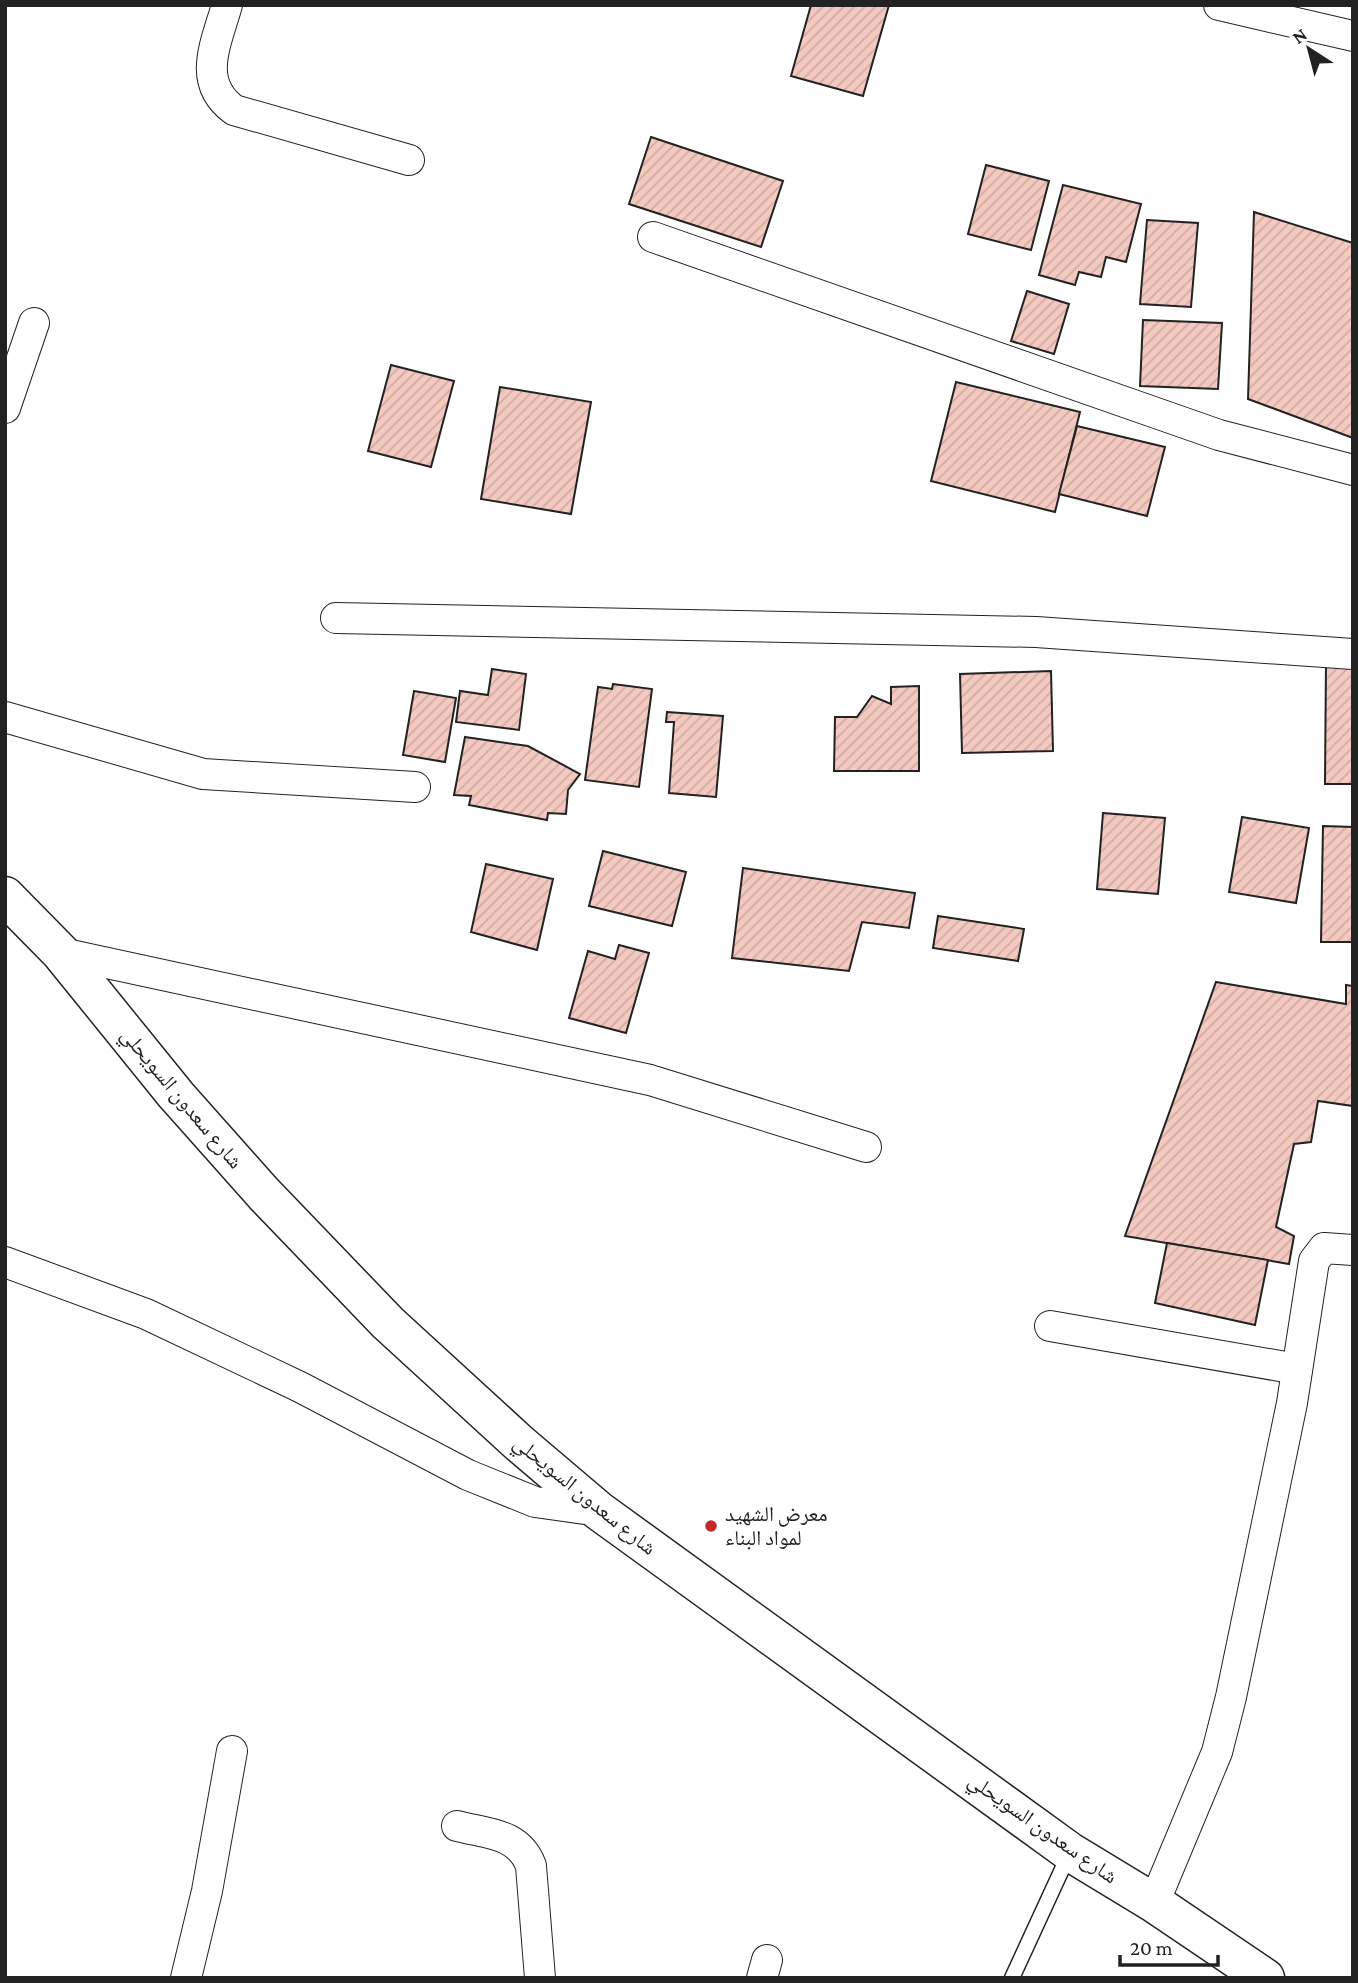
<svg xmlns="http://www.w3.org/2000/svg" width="1358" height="1983" font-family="'Crimson Pro','Noto Naskh Arabic',serif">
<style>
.building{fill:url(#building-hatch);stroke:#222;stroke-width:2}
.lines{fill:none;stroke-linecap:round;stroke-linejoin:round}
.lane-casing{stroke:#222;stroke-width:17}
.street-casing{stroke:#222;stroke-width:32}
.secondary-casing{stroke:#222;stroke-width:41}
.lane{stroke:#fff;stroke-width:14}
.street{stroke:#fff;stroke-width:30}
.secondary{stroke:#fff;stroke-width:38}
.poi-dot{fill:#c62828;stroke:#fff;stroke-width:2.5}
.labels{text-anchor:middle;stroke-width:5;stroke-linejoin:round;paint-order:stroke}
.street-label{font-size:21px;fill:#222;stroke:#fff}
.poi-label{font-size:21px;fill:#222;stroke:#fff;text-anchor:start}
</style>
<defs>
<pattern id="building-hatch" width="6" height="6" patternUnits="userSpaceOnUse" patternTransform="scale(1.75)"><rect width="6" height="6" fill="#f3c9c0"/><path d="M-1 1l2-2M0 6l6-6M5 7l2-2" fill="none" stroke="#d0aca5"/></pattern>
</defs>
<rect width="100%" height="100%" fill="#fff"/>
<g class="building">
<path d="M811 5H889L863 96 791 76Z"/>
<path d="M651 137 783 181 761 247 629 204Z"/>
<path d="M986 165 1049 181 1031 250 968 234Z"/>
<path d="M1063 185 1141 204 1126 262 1106 257 1101 277 1079 272 1075 285 1039 275Z"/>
<path d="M1254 212 1353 243V438L1248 399Z"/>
<path d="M1147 220 1198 223 1191 307 1140 304Z"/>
<path d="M1027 291 1069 304 1054 354 1011 341Z"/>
<path d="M1143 320 1222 323 1218 389 1140 386Z"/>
<path d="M391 365 454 381 431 467 368 451Z"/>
<path d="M956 382 1080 412 1055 512 931 481Z"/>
<path d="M500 387 591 402 571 514 481 499Z"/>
<path d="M1077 426 1165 447 1147 516 1059 494Z"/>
<path d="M1326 662H1353V784H1325Z"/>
<path d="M492 669 526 674 519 730 456 722 460 691 488 695Z"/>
<path d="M1051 671 1053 751 962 753 960 674Z"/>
<path d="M613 684 652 689 639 787 585 780 598 687 612 689Z"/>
<path d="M919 686V771H834L835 717H857L872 696 891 704V687Z"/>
<path d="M414 691 456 698 445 762 403 755Z"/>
<path d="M667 712 723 716 716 797 669 793 674 722H666Z"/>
<path d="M465 737 528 746 580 774 568 790 566 814 548 813 547 820 469 805 471 796 454 795Z"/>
<path d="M1103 813 1165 818 1158 894 1097 889Z"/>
<path d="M1242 817 1309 828 1296 903 1229 892Z"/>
<path d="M1323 826 1353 827V942H1321Z"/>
<path d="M603 851 686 872 672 926 589 906Z"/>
<path d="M486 864 553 879 537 950 471 932Z"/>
<path d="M743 868 915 893 909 928 862 922 849 971 732 958Z"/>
<path d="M938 916 1024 929 1018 961 933 948Z"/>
<path d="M619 945 649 953 626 1033 569 1018 588 951 615 959Z"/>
<path d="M1216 982 1346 1004V985L1353 986V1106L1318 1101 1311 1142 1294 1144 1276 1227 1294 1236 1289 1264 1125 1236Z"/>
<path d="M1167 1243 1268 1260 1255 1325 1155 1303Z"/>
</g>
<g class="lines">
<defs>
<path id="lane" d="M1012 1978 1070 1852"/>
<g id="street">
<path d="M227 5C216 44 196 82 234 110L409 160"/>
<path d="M1219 5 1353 36"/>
<path d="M653 237 1219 435 1353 470"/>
<path d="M5 408 34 323"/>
<path d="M336 618 1036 632 1353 654"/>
<path d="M5 717 203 774 415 787"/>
<path d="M61 953 650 1080 866 1147"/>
<path d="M5 1262 146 1314 300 1387 468 1475 535 1502 599 1511"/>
<path d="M1050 1326 1297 1369"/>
<path d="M457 1826C488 1834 519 1833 531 1866L540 1978"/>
<path d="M1154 1903 1217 1752 1231 1697 1292 1403 1314 1261 1324 1248 1353 1250"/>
<path d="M186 1978 207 1891 232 1751"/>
<path d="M762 1978 767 1960"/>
</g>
<path id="secondary" d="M5 896 61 953 176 1095 264 1194 388 1323 519 1443 599 1511 1070 1852 1154 1903 1265 1978"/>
</defs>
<use href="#lane" class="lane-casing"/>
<use href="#street" class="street-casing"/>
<use href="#secondary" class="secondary-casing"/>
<use href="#lane" class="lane"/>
<use href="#street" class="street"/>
<use href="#secondary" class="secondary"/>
</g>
<circle class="poi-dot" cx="711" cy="1526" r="7"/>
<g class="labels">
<g class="street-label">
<text transform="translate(182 1098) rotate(50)" y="7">شارع سعدون السويحلي</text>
<text transform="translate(585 1495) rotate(39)" y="7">شارع سعدون السويحلي</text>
<text transform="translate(1043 1828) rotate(35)" y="7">شارع سعدون السويحلي</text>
</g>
<g class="poi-label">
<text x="725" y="1521">معرض الشهيد<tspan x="725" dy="24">لمواد البناء</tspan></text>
</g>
</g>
<rect width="1358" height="1983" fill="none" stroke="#222222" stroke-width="14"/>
<g transform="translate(1309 49) rotate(324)" stroke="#ffffff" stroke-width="5" paint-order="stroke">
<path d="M0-5L12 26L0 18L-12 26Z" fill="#222222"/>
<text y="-10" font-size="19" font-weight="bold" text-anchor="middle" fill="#222222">N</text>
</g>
<path d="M1120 1955v10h98v-10" fill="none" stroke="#222222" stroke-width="3.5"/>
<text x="1130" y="1955" font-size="21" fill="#222222" stroke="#ffffff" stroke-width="5" paint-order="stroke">20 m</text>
</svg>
